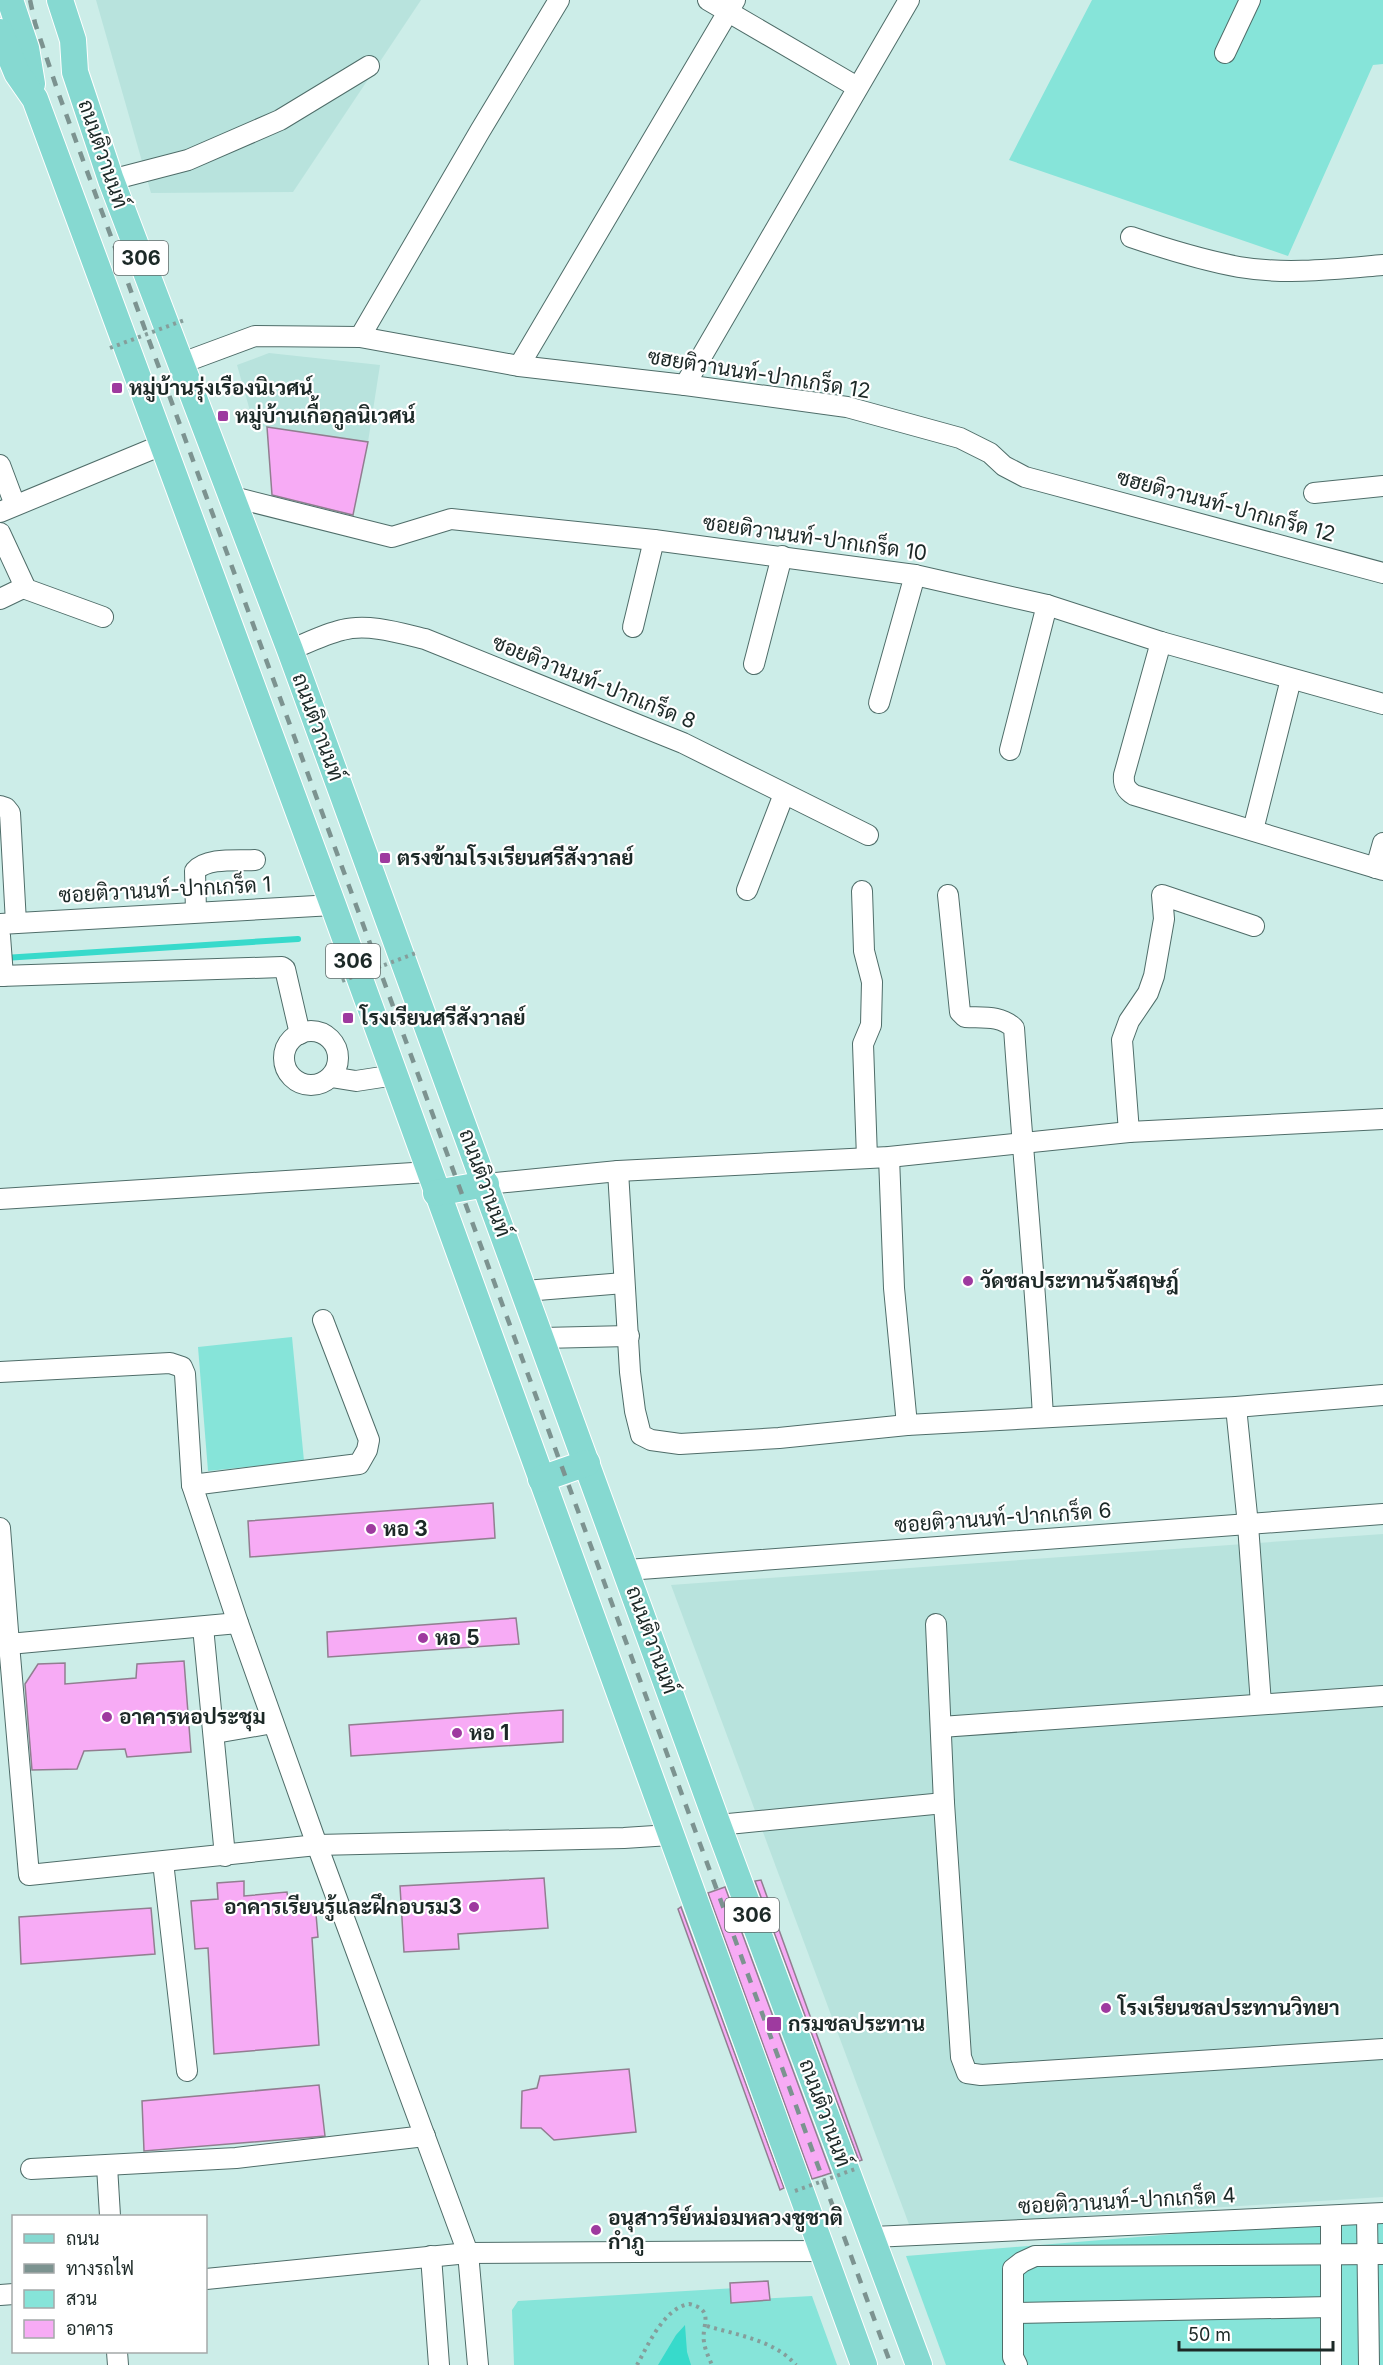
<svg xmlns="http://www.w3.org/2000/svg" width="1383" height="2365" font-family="Inter,Sarabun,sans-serif">
<style>
.built{fill:#b8e3dd}
.green{fill:#86e4d9}
.water{fill:#37dacb}
.lines{fill:none;stroke-linecap:round;stroke-linejoin:round}
.stream{stroke:#37dacb;stroke-width:6}
.building{fill:#f7abf5;stroke:#917e90;stroke-width:1.5}
.minor-casing{stroke:#4f6d69;stroke-width:22}
.major-casing{stroke:#fff;stroke-width:28}
.path{stroke:#859e9b;stroke-width:4;stroke-dasharray:3 4.5;stroke-linecap:butt}
.minor{stroke:#fff;stroke-width:20}
.major{stroke:#86d9d1;stroke-width:26}
.rail{stroke:#7c9390;stroke-width:4.5;stroke-dasharray:10 10;stroke-linecap:butt}
.path-bridge{stroke:#859e9b;stroke-width:4;stroke-dasharray:3 4.5;stroke-linecap:butt}
.poi-dot{fill:#9e3a9f;stroke:#fff;stroke-width:2}
.labels{text-anchor:middle;stroke-width:4.5;stroke-linejoin:round;paint-order:stroke}
.shield{fill:#fff;stroke:#606968;stroke-width:1.5}
.shield-label{font-size:20px;font-weight:bold;fill:#1c2927}
.street-label{font-size:21px;fill:#1c2927;stroke:#fff}
.poi-label{font-size:21px;font-weight:bold;fill:#1c2927;stroke:#fff;text-anchor:start}
</style>
<rect width="100%" height="100%" fill="#ccede8"/>
<g class="built">
<path d="M96 0H421L293 192 151 193Z"/>
<path d="M269 353 380 365 368 442 254 425 237 365Z"/>
<path d="M1383 1534V2197L910 2227 671 1585Z"/>
</g>
<g class="green">
<path d="M1092 0H1383V64L1373 65 1288 256 1009 160Z"/>
<path d="M292 1337 304 1461 208 1471 198 1347Z"/>
<path d="M1383 2217V2365H946L906 2256Z"/>
<path d="M736 2288 737 2300 812 2296 837 2365H514L512 2310 518 2301Z"/>
</g>
<path class="water" d="M685 2325 687 2352 691 2365H658L676 2335Z"/>
<g class="lines">
<path class="stream" d="M4 958 298 939"/>
</g>
<g class="building">
<path d="M267 427 368 442 353 515 272 495Z"/>
<path d="M493 1503 495 1538 250 1557 248 1521Z"/>
<path d="M516 1618 519 1644 328 1657 327 1632Z"/>
<path d="M184 1661 191 1752 127 1757 125 1749 84 1751 77 1769 32 1770 25 1684 38 1664 65 1663V1684L136 1678 137 1664Z"/>
<path d="M563 1710V1742L351 1756 349 1725Z"/>
<path d="M544 1878 548 1928 458 1934 459 1949 404 1952 400 1886Z"/>
<path d="M761 1880 862 2160 859 2161 755 1881Z"/>
<path d="M244 1881V1896L287 1892 289 1906 315 1903 318 1937 312 1938 319 2045 214 2054 208 1948 195 1949 191 1901 218 1899 217 1883Z"/>
<path d="M725 1887 831 2173 822 2176 812 2179 708 1893Z"/>
<path d="M681 1907 784 2188 780 2190 678 1909Z"/>
<path d="M151 1908 155 1954 21 1964 19 1917Z"/>
<path d="M629 2069 636 2132 554 2140 541 2128H521L522 2091 537 2088 540 2076Z"/>
<path d="M319 2085 325 2136 144 2151 142 2101Z"/>
<path d="M768 2281 770 2300 731 2303 730 2283Z"/>
</g>
<g class="lines">
<defs>
<g id="minor">
<path d="M708 0 857 87"/>
<path d="M1225 53 1250 0"/>
<path d="M111 180 188 160 280 120 369 66"/>
<path d="M1131 237C1166 249 1202 260 1239 267 1286 275 1336 269 1383 265"/>
<path d="M360 337 480 131 559 0"/>
<path d="M182 363 255 336 360 337 519 366 685 385 847 407 960 438 990 453 1004 466 1025 477 1383 573"/>
<path d="M519 366 735 0"/>
<path d="M685 385 909 0"/>
<path d="M0 465 15 505"/>
<path d="M1314 493 1383 486"/>
<path d="M233 497 392 537 451 519 654 540 915 575 1047 605 1161 642 1383 704"/>
<path d="M0 512 162 445"/>
<path d="M0 533 26 589 103 617"/>
<path d="M0 599 25 587"/>
<path d="M633 627 654 540"/>
<path d="M1161 642 1124 775C1123 785 1126 790 1134 795L1383 870"/>
<path d="M290 650C307 643 325 634 342 630 368 623 400 633 425 639L683 743 868 835"/>
<path d="M754 664 782 556"/>
<path d="M879 703 915 575"/>
<path d="M1010 750 1047 605"/>
<path d="M0 806 6 808 10 813 16 923"/>
<path d="M1253 830 1291 679"/>
<path d="M1376 868 1383 843"/>
<path d="M747 890 784 794"/>
<path d="M862 891 864 951 872 982 871 1025 863 1044 867 1158"/>
<path d="M948 895 960 1012 965 1017C983 1018 1000 1015 1014 1028 1023 1158 1036 1287 1043 1417"/>
<path d="M196 912 195 871C207 857 238 861 255 860"/>
<path d="M0 924 333 905"/>
<path d="M0 936 3 976"/>
<path d="M0 976 282 967 285 969 300 1034"/>
<circle cx="311" cy="1058" r="27"/>
<path d="M331 1077 356 1081 395 1075"/>
<path d="M1129 1132 1122 1040 1129 1021 1148 993 1154 976 1164 919 1162 895 1254 926"/>
<path d="M889 1157 894 1288 907 1425"/>
<path d="M618 1171 630 1372 635 1411 641 1435 651 1440 680 1444 779 1438 907 1425 1236 1407 1383 1395"/>
<path d="M486 1184 618 1171 889 1157 1129 1132 1383 1119"/>
<path d="M0 1199 429 1172"/>
<path d="M525 1291 624 1283"/>
<path d="M542 1338 629 1336"/>
<path d="M0 1372 170 1363 182 1367 185 1374 192 1485 238 1623 317 1845 468 2253 478 2365"/>
<path d="M1236 1407 1248 1525 1261 1704"/>
<path d="M192 1485 359 1464 367 1450 369 1440 323 1320"/>
<path d="M0 1528 9 1644 238 1623"/>
<path d="M627 1570 1383 1514"/>
<path d="M936 1624 944 1803 961 2057 967 2073 981 2075 1383 2049"/>
<path d="M203 1627 225 1856"/>
<path d="M9 1644 29 1875 317 1845 624 1838 670 1835"/>
<path d="M941 1727 1383 1696"/>
<path d="M215 1733 273 1723"/>
<path d="M718 1825 944 1803"/>
<path d="M163 1862 187 2071"/>
<path d="M107 2166 110 2216"/>
<path d="M31 2169 236 2158 425 2136"/>
<path d="M1367 2214 1369 2365"/>
<path d="M1331 2216V2365"/>
<path d="M873 2237 1383 2213"/>
<path d="M431 2256 439 2365"/>
<path d="M206 2279 468 2253 823 2251"/>
<path d="M0 2295 14 2294"/>
<path d="M1013 2313 1331 2307"/>
<path d="M117 2352 118 2365"/>
<path d="M1017 2365 1013 2357V2269L1022 2262 1035 2256 1383 2254"/>
</g>
<g id="major">
<path d="M10 0 26 48 32 84"/>
<path d="M60 0 73 40 75 72 111 180 290 650 718 1825 919 2365"/>
<path d="M0 32 17 73 35 99 333 905 864 2365"/>
<path d="M436 1193 486 1184"/>
<path d="M541 1479 587 1463"/>
</g>
</defs>
<use href="#minor" class="minor-casing"/>
<use href="#major" class="major-casing"/>
<g class="path">
<path d="M707 2326C737 2335 774 2340 796 2365"/>
<path d="M637 2365C648 2345 664 2308 689 2304 716 2310 701 2325 704 2342 705 2350 709 2358 712 2365"/>
</g>
<use href="#minor" class="minor"/>
<use href="#major" class="major"/>
<path class="rail" d="M30 0 35 23 58 92 891 2365"/>
<g class="path-bridge">
<path d="M110 348 187 319"/>
<path d="M342 981 416 953"/>
<path d="M795 2191 858 2168"/>
</g>
</g>
<g class="poi-dot">
<rect x="111" y="382" width="12" height="12" rx="3"/>
<rect x="217" y="410" width="12" height="12" rx="3"/>
<rect x="379" y="852" width="12" height="12" rx="3"/>
<rect x="342" y="1012" width="12" height="12" rx="3"/>
<circle cx="968" cy="1281" r="6"/>
<circle cx="371" cy="1529" r="6"/>
<circle cx="423" cy="1638" r="6"/>
<circle cx="107" cy="1717" r="6"/>
<circle cx="457" cy="1733" r="6"/>
<circle cx="474" cy="1907" r="6"/>
<circle cx="1106" cy="2008" r="6"/>
<rect x="766" y="2016" width="16" height="16" rx="3"/>
<circle cx="596" cy="2230" r="6"/>
</g>
<g class="labels">
<g class="shield">
<rect x="114" y="241" width="54" height="34" rx="4.5"/>
<rect x="326" y="944" width="54" height="34" rx="4.5"/>
<rect x="725" y="1898" width="54" height="34" rx="4.5"/>
</g>
<g class="shield-label">
<text x="141" y="265">306</text>
<text x="353" y="968">306</text>
<text x="752" y="1922">306</text>
</g>
<g class="street-label">
<text transform="translate(103 154) rotate(71)" y="7">ถนนติวานนท์</text>
<text transform="translate(759 374) rotate(9)" y="7">ซฮยติวานนท์-ปากเกร็ด 12</text>
<text transform="translate(1226 506) rotate(15)" y="7">ซฮยติวานนท์-ปากเกร็ด 12</text>
<text transform="translate(815 538) rotate(8)" y="7">ซอยติวานนท์-ปากเกร็ด 10</text>
<text transform="translate(594 682) rotate(22)" y="7">ซอยติวานนท์-ปากเกร็ด 8</text>
<text transform="translate(318 727) rotate(70)" y="7">ถนนติวานนท์</text>
<text transform="translate(165 890) rotate(-3)" y="7">ซอยติวานนท์-ปากเกร็ด 1</text>
<text transform="translate(485 1183) rotate(70)" y="7">ถนนติวานนท์</text>
<text transform="translate(1003 1518) rotate(-4)" y="7">ซอยติวานนท์-ปากเกร็ด 6</text>
<text transform="translate(652 1640) rotate(70)" y="7">ถนนติวานนท์</text>
<text transform="translate(825 2113) rotate(70)" y="7">ถนนติวานนท์</text>
<text transform="translate(1127 2201) rotate(-3)" y="7">ซอยติวานนท์-ปากเกร็ด 4</text>
</g>
<g class="poi-label">
<text x="129" y="395">หมู่บ้านรุ่งเรืองนิเวศน์</text>
<text x="235" y="423">หมู่บ้านเกื้อกูลนิเวศน์</text>
<text x="397" y="865">ตรงข้ามโรงเรียนศรีสังวาลย์</text>
<text x="360" y="1025">โรงเรียนศรีสังวาลย์</text>
<text x="980" y="1288">วัดชลประทานรังสฤษฎ์</text>
<text x="383" y="1536">หอ 3</text>
<text x="435" y="1645">หอ 5</text>
<text x="119" y="1724">อาคารหอประชุม</text>
<text x="469" y="1740">หอ 1</text>
<text x="462" y="1914" text-anchor="end">อาคารเรียนรู้และฝึกอบรม3</text>
<text x="1118" y="2015">โรงเรียนชลประทานวิทยา</text>
<text x="788" y="2031">กรมชลประทาน</text>
<text x="608" y="2225">อนุสาวรีย์หม่อมหลวงชูชาติ<tspan x="608" dy="24">กำภู</tspan></text>
</g>
</g>
<rect x="12" y="2215" width="195" height="138" fill="#ffffff" stroke="#a4a9a9" stroke-width="1.5"/>
<rect x="24" y="2234" width="30" height="9" fill="#86d9d1" stroke="#a4a9a9" stroke-width="1.5"/>
<text x="66" y="2245" font-size="18" fill="#1c2927">ถนน</text>
<rect x="24" y="2264" width="30" height="9" fill="#7c9390" stroke="#a4a9a9" stroke-width="1.5"/>
<text x="66" y="2275" font-size="18" fill="#1c2927">ทางรถไฟ</text>
<rect x="24" y="2290" width="30" height="18" fill="#86e4d9" stroke="#a4a9a9" stroke-width="1.5"/>
<text x="66" y="2305" font-size="18" fill="#1c2927">สวน</text>
<rect x="24" y="2320" width="30" height="18" fill="#f7abf5" stroke="#a4a9a9" stroke-width="1.5"/>
<text x="66" y="2335" font-size="18" fill="#1c2927">อาคาร</text>
<path d="M1179 2341v9h154v-9" fill="none" stroke="#1c2927" stroke-width="3"/>
<text x="1188" y="2341" font-size="18" fill="#1c2927" stroke="#ffffff" stroke-width="4.5" paint-order="stroke">50 m</text>
</svg>
